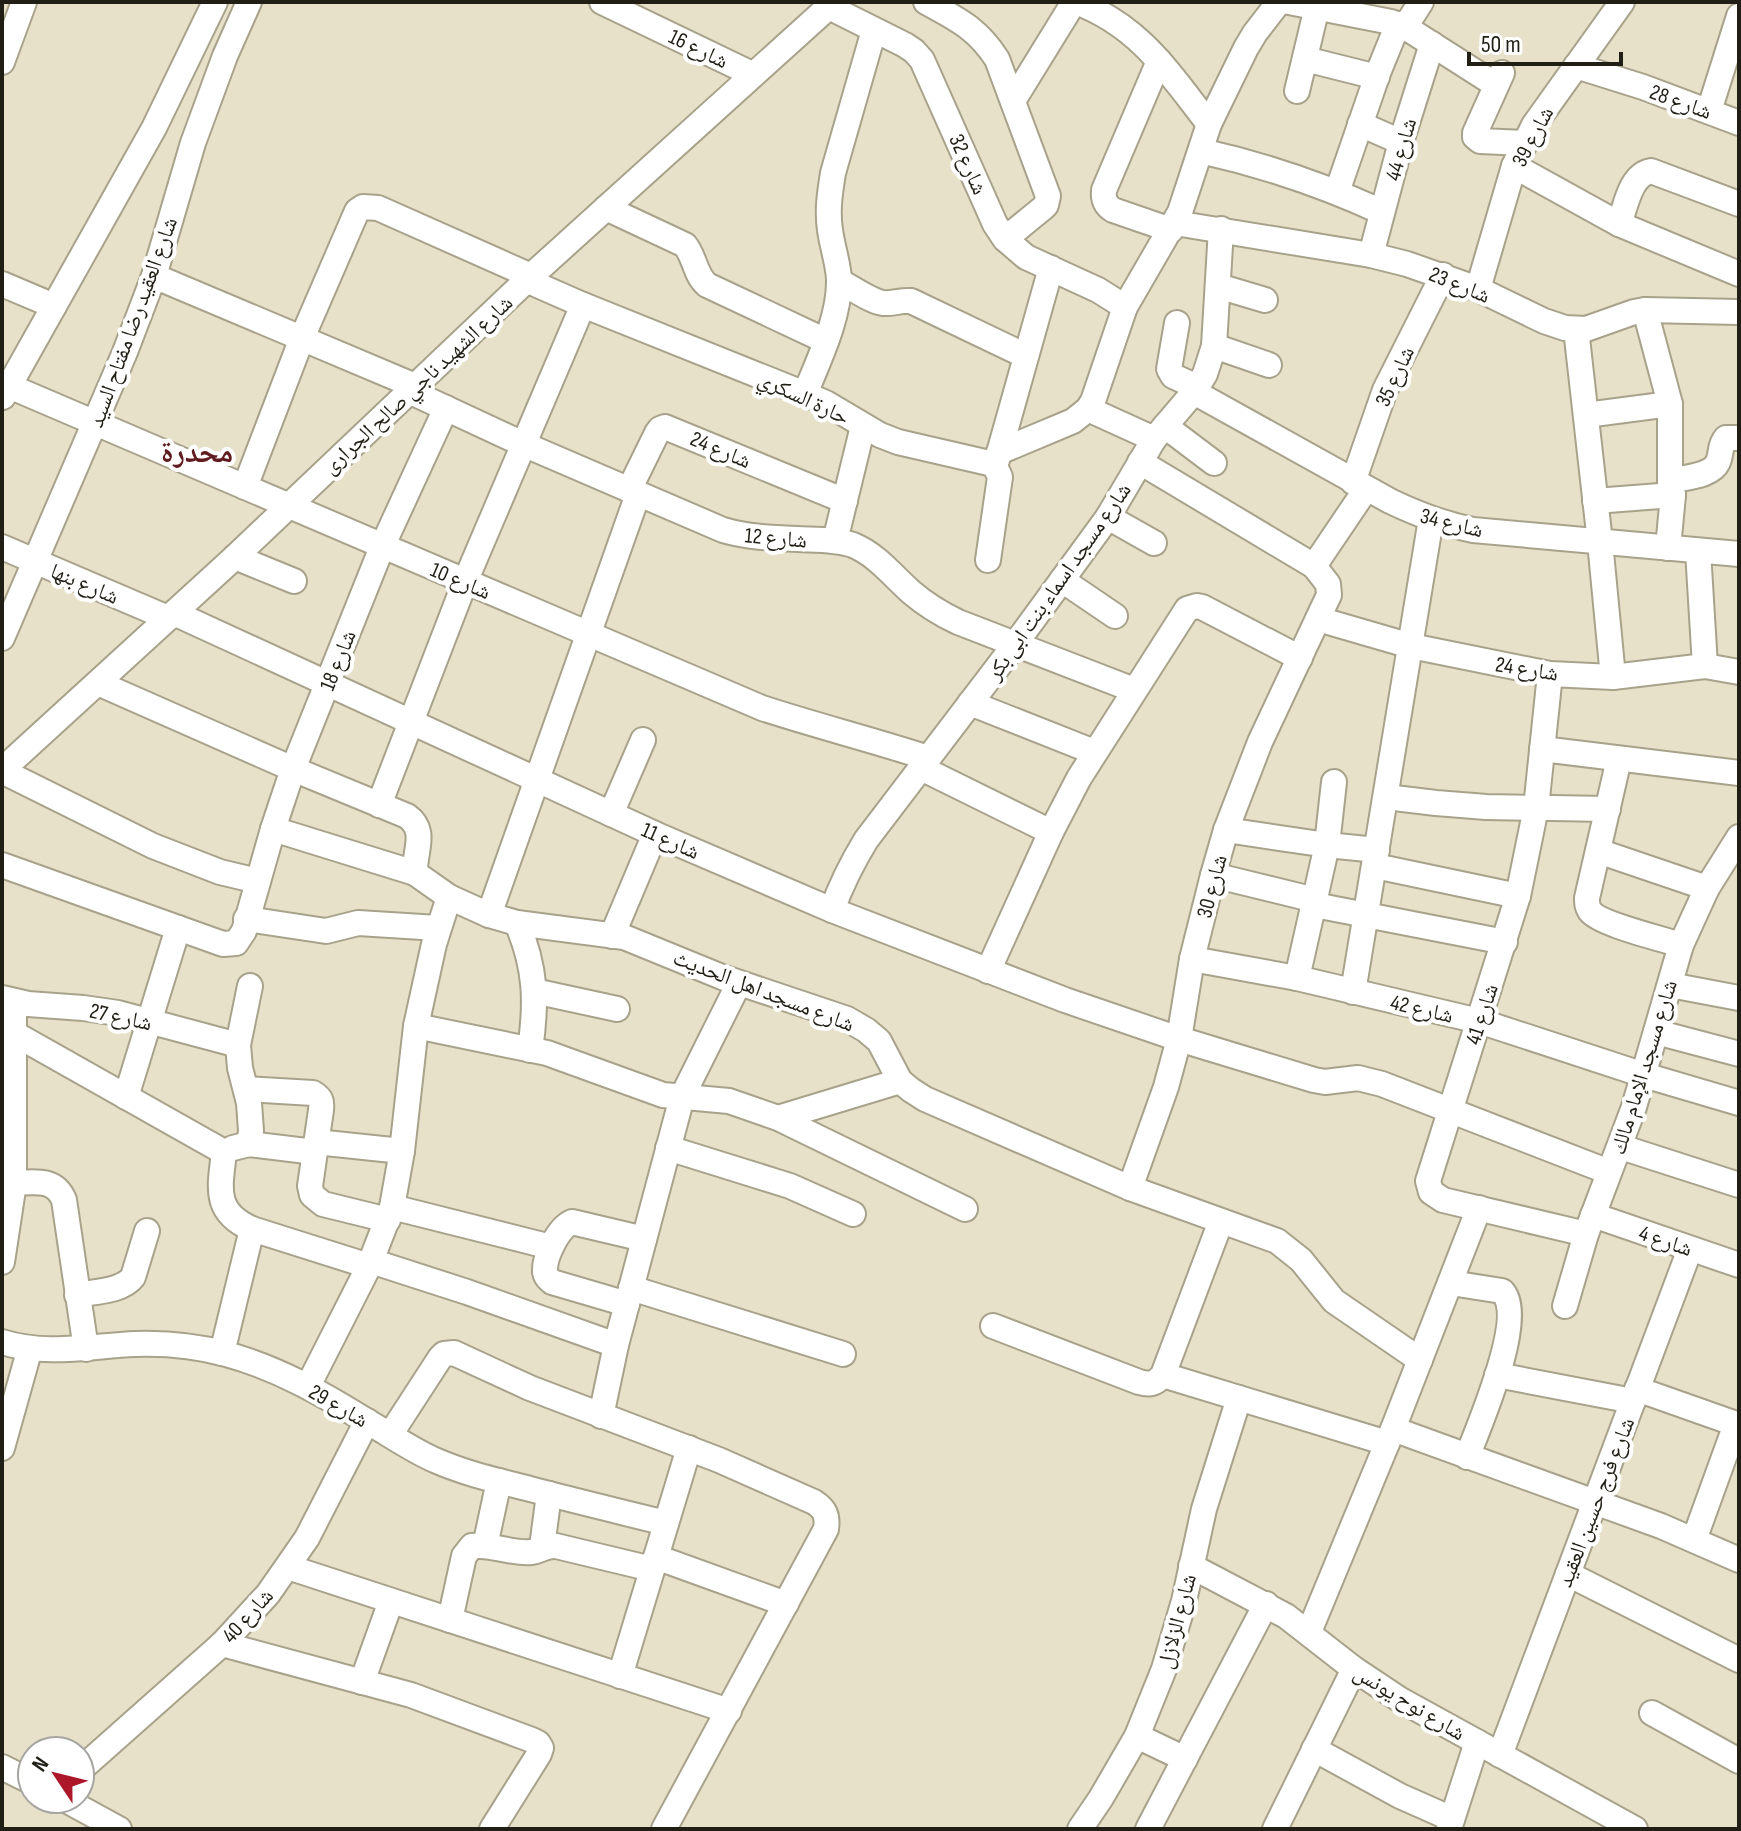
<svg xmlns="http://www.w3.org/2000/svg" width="1741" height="1831" font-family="'Sofia Sans Condensed','Noto Naskh Arabic',sans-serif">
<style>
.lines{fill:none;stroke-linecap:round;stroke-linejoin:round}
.minor-casing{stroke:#a8a28b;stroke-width:28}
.minor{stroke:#fff;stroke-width:24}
.labels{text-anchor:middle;stroke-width:8;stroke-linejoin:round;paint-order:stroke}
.street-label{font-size:22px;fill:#211e16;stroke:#fff}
.district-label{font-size:30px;font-weight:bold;fill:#601b1e;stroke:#fff}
</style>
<rect width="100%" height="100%" fill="#e7e1c9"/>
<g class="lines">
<defs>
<g id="minor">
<path d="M602 2 752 74"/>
<path d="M926 2C957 19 977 28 997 59L1048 196 1046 205 1043 208 1005 239"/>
<path d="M1076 2C1140 26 1169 73 1209 124"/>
<path d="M1289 2 1391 22 1405 27 1496 85"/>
<path d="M829 7 905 45 914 51 922 60 995 224 1005 239 1026 257 1098 290 1125 307"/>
<path d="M1405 27 1421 2"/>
<path d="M1305 59 1377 77"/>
<path d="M1159 61 1104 190C1103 199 1105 205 1113 210L1171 230"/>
<path d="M2 62 24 2"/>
<path d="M1576 66 1643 87 1739 123"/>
<path d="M1502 73 1475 133V137L1480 141 1525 143"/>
<path d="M1297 91 1317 7"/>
<path d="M1013 101 1074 2"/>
<path d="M1709 111 1739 16"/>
<path d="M1360 124 1401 142"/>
<path d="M1201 151C1264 165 1323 185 1382 212"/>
<path d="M1514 166 1619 224 1739 274"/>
<path d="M1337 192 1378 73 1398 24"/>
<path d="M606 208 685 245C695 257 695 275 707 285L826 341"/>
<path d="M1175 223 1371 255 1407 264 1478 289 1544 321 1565 328 1586 329 1634 312 1645 310 1739 312"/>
<path d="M1619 224C1626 206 1630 175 1651 171L1739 204"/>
<path d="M1371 255 1401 142 1432 44"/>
<path d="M154 276 415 386"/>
<path d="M526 280 583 305 805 394 826 403 880 435 898 442 989 463 995 466 1000 477 988 560"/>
<path d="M839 281C851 287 870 301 883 303 892 304 901 300 911 301L1026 356"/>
<path d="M2 284 54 306"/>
<path d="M1218 286 1265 300"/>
<path d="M1478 289 1514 166 1534 125 1622 2"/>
<path d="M1645 310 1670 404V481L1673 495 1668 548"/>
<path d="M1177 323 1169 369 1173 376 1197 387"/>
<path d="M1576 329 1600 542 1613 677"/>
<path d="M1214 346 1269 365"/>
<path d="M2 383 762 708C817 726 873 740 928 758"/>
<path d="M409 391 523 444 723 530C747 537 771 538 797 539 815 540 835 539 853 545 877 555 892 575 911 592 925 604 941 614 958 622L1134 690"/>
<path d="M1194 392 1390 501C1417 514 1443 524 1473 530L1739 554"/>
<path d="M805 394C819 359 840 317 839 279 838 262 832 246 830 230 827 210 830 192 833 173L874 30"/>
<path d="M3 397 154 128 215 2"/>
<path d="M1088 409 1154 439"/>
<path d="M1586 415 1670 404"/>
<path d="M1165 426 1214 463"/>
<path d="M999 452 1073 421 1088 409 1093 401 1125 307 1180 212 1209 124 1246 48 1255 33 1279 2"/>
<path d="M997 460 1051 268"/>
<path d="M1670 481C1684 477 1711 477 1718 462 1722 453 1719 446 1726 438H1739"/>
<path d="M1353 482 1385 390 1443 275"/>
<path d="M245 487 302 338 357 211 363 207 378 208 531 276"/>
<path d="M629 490 657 433 660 429 665 427 845 501"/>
<path d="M1595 501 1673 495"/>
<path d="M1108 517 1154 543"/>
<path d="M835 541 863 426"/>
<path d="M2 547 168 618"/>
<path d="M1698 551 1705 666"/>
<path d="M235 557 294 581"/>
<path d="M1314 566 1366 489"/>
<path d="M1062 580 1115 616"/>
<path d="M174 613 655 834 832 910 1065 1000 1179 1039 1314 1080 1325 1082 1358 1078 1382 1084 1609 1172"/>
<path d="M1318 619 1411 646 1550 674 1613 677 1705 666 1739 672"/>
<path d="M2 638 125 352 154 276 193 143 225 56 249 2"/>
<path d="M1550 674 1536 808 1518 896 1428 1181 1431 1192 1443 1200 1586 1234"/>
<path d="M98 683 293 769 407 816C428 831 414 851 415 873L449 897 489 915 517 923 624 937 722 977 847 1019 866 1030 879 1041 900 1081 911 1090 925 1099 1130 1188 1277 1241 1301 1260 1334 1301 1420 1360"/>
<path d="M970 703 1094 752"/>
<path d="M1542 749 1739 773"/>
<path d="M1619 759 1587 898C1587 904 1587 906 1590 911 1599 924 1663 939 1681 945"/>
<path d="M921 768 1051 832"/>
<path d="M2 770 235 557 531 276 834 2"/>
<path d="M2 771 153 846 220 872 258 881"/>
<path d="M1386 797 1436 803 1486 807 1608 809"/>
<path d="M379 805 465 582 583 305"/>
<path d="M611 814 643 740"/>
<path d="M273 829 415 873"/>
<path d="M1226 830 1327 845 1377 850"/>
<path d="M1598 851 1707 888"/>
<path d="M2 865 223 944 236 943 244 931 273 829 293 769 382 547 446 408"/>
<path d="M1375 866 1518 896"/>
<path d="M1213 875 1303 897 1325 907 1505 942"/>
<path d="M832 910C841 885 852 863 866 840L1016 643 1108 517 1154 439 1194 392 1205 374 1214 346 1221 229"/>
<path d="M489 915 638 494"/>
<path d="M246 919 326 931 358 923 438 928"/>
<path d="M517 923C536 968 537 1002 530 1050"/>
<path d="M612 936 655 834"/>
<path d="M1192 959 1297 978 1479 1021 1644 1075 1739 1103"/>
<path d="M988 971 1051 832 1079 778 1187 609 1197 606 1202 607 1300 658"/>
<path d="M1297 978 1327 845 1334 782"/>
<path d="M1670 985 1739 998"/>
<path d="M534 991 617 1009"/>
<path d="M1353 992 1431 519"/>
<path d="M2 998 28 1004 83 1008 118 1013 238 1045"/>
<path d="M416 1026 547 1053 663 1095 729 1101 778 1118 965 1209"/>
<path d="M1656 1032 1739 1054"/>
<path d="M15 1034 224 1152"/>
<path d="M246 1089 313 1093C321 1098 322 1101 321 1110L310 1186 312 1195 323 1204 388 1220"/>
<path d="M126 1097 178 928"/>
<path d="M778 1118 900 1081"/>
<path d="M316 1142 402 1151"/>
<path d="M249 1144 251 1131 249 1103 240 1068 238 1045 250 986"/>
<path d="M1621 1147 1739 1185"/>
<path d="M233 1148 249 1144 315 1152"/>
<path d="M668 1148 790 1186 853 1214"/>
<path d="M224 1152C220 1188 213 1212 252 1229L369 1266"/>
<path d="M14 1183C35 1182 55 1178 64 1200L86 1349"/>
<path d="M1130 1188 1166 1087 1179 1039 1192 959 1213 875 1226 830 1260 742 1329 595 1328 584 1314 566 1140 462"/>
<path d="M392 1207 551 1247"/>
<path d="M1593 1215 1739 1265"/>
<path d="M371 1261 467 1292 616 1345"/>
<path d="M2 1262 14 1183V1002"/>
<path d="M1451 1283 1502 1291C1527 1316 1479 1426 1467 1457"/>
<path d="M631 1288 843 1354"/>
<path d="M77 1295C95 1291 121 1292 133 1277L147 1231"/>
<path d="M627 1304 552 1282C548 1278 546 1278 545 1272 544 1257 558 1228 572 1222L644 1239"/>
<path d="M1565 1306 1586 1234 1634 1107 1681 945 1707 888 1739 837"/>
<path d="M993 1326 1139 1382C1150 1385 1155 1384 1163 1375L1221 1221"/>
<path d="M2 1342C47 1356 90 1346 135 1344 165 1343 197 1346 226 1354 278 1368 323 1394 368 1422 391 1435 413 1451 437 1461 467 1474 499 1481 530 1489 576 1501 621 1512 666 1523"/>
<path d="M222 1353 252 1229"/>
<path d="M1163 1375 1387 1443"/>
<path d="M1497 1375 1633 1401"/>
<path d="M308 1386 369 1266 392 1207 402 1151 416 1026 434 944 449 897"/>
<path d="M1637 1389 1739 1425"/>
<path d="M601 1416 616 1345 682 1097 739 983"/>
<path d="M1393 1429 1661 1526 1739 1560"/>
<path d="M390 1435 440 1358 444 1354 454 1353 530 1388 719 1460 814 1502C825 1509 828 1516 826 1529L664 1829"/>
<path d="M2 1448 30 1348"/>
<path d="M1694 1540 1736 1424"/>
<path d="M485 1546 499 1481"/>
<path d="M542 1547 549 1494"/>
<path d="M656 1557 786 1604"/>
<path d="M1191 1566 1286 1616 1354 1669 1399 1699 1635 1829"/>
<path d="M288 1567 729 1711"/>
<path d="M1568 1574 1739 1660"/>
<path d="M450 1620 464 1556 472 1546C491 1544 513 1554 531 1552 541 1551 545 1545 556 1546L652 1569"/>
<path d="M1309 1632 1393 1429 1479 1208"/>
<path d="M222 1644 411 1695 532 1740 538 1743 541 1748 539 1754 492 1829"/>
<path d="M620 1676 689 1448"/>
<path d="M362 1682 391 1601"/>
<path d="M1652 1713 1739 1761"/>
<path d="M1137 1736 1185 1759"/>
<path d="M1314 1749 1400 1796 1452 1819"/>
<path d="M1500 1755 1690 1249"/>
<path d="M2 1767 32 1782"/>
<path d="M80 1770 222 1644 268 1594 307 1538 367 1421"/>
<path d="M64 1799 119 1829"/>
<path d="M1080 1829 1101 1798 1137 1736 1164 1669 1184 1601 1204 1509 1239 1398"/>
<path d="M1148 1829 1266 1604"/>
<path d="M1275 1829 1354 1669"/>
<path d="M1449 1829 1477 1742"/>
</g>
</defs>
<use href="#minor" class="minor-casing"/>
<use href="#minor" class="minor"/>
</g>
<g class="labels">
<g class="street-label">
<text transform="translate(699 48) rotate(26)" y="8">شارع 16</text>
<text transform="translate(1681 101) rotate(20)" y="8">شارع 28</text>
<text transform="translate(1532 136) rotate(-62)" y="8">شارع 39</text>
<text transform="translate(1400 149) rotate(-74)" y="8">شارع 44</text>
<text transform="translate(969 164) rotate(66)" y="8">شارع 32</text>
<text transform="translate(1460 284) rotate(22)" y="8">شارع 23</text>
<text transform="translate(132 322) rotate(-70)" y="8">شارع العقيد رضا مفتاح السيد</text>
<text transform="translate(1394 376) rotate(-65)" y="8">شارع 35</text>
<text transform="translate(417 384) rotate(-43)" y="8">شارع الشهيد ناجي صالح الجرارى</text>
<text transform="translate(804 397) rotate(25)" y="8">حارة السكري</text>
<text transform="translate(721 449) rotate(23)" y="8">شارع 24</text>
<text transform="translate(1452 522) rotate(14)" y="8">شارع 34</text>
<text transform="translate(776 537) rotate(5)" y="8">شارع 12</text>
<text transform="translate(461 580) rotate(23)" y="8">شارع 10</text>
<text transform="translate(1058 581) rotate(-55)" y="8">شارع مسجد اسماء بنت ابى بكر</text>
<text transform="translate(85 583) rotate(23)" y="8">شارع بنها</text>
<text transform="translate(337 660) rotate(-68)" y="8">شارع 18</text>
<text transform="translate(1527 668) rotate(9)" y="8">شارع 24</text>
<text transform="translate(671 840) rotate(24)" y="8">شارع 11</text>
<text transform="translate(1211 886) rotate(-75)" y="8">شارع 30</text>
<text transform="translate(764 990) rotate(21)" y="8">شارع مسجد اهل الحديث</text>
<text transform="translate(1422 1008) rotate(13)" y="8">شارع 42</text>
<text transform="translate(1481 1014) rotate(-72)" y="8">شارع 41</text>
<text transform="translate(121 1016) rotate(12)" y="8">شارع 27</text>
<text transform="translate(1643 1067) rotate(-73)" y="8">شارع مسجد الإمام مالك</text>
<text transform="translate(1666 1240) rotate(19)" y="8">شارع 4</text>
<text transform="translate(339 1405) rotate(30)" y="8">شارع 29</text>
<text transform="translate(1595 1502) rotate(-69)" y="8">شارع فرج حسين العقيد</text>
<text transform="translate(247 1615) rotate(-48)" y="8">شارع 40</text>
<text transform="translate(1176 1621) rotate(-75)" y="8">شارع الزلازل</text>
<text transform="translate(1410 1702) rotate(31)" y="8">شارع نوح يونس</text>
</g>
<g class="district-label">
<text x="197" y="462">محدرة</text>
</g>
</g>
<rect width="1741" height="1831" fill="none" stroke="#211e16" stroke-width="8"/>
<g transform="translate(56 1775) rotate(305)"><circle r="38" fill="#ffffff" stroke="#a6a5a2" stroke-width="2"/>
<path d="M0-6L14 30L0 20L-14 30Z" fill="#ac172a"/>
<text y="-12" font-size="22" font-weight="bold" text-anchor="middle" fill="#211e16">N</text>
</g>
<path d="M1469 52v12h152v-12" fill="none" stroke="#211e16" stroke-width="4"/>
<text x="1481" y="52" font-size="24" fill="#211e16" stroke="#ffffff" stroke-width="6" paint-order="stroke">50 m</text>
</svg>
